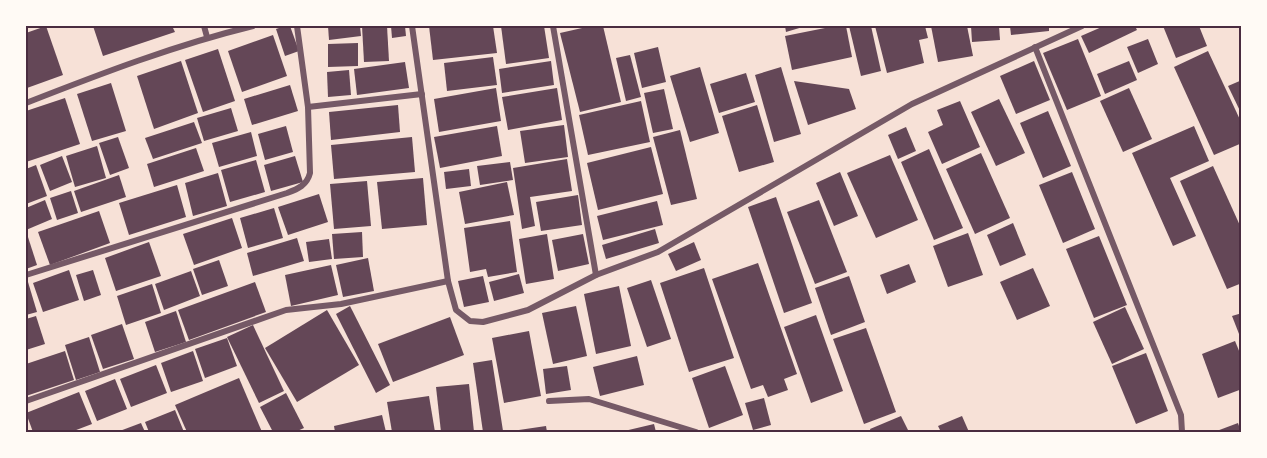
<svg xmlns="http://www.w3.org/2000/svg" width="1267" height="458" font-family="Merriweather,serif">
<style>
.building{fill:#644757}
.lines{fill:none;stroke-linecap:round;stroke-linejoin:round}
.minor{stroke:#755966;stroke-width:6}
.neatline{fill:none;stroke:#4a2c40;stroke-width:2}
</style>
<rect width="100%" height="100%" fill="#f7e1d7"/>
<g class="building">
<path d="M46 26 63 75 27 88 26 83V33Z"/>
<path d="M93 26H172L175 32 103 56Z"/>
<path d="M285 26H290L299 51 285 56 276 29Z"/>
<path d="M328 26H360L361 36 329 40Z"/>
<path d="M362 26H387L389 61 364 62Z"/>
<path d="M391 26H405L406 36 392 38Z"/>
<path d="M429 26H493L497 53 433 60Z"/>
<path d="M501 26H544L549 58 506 64Z"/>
<path d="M591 26H603L621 102 580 112 560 33Z"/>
<path d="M785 26H806L786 32Z"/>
<path d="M835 26H846L852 57 792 70 785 36Z"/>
<path d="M849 26H871L881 71 861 76Z"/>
<path d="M875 26H925L928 38 919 40 924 63 887 73Z"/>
<path d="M931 26H967L973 56 938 62Z"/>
<path d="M971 26H999L1000 40 972 42Z"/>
<path d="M1010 26H1049V31L1011 35Z"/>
<path d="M1104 26H1135L1137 30 1089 53 1081 36Z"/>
<path d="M1163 26H1199L1207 46 1176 58Z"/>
<path d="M273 35 287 76 242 92 228 51Z"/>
<path d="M1078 39 1101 96 1067 110 1043 53Z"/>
<path d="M1148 39 1158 64 1138 73 1127 47Z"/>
<path d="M358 43V66L328 67V44Z"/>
<path d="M658 47 666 82 642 88 634 53Z"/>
<path d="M218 49 235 101 203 112 185 60Z"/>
<path d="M1208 51 1242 124V143L1214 155 1174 67Z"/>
<path d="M630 55 641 97 626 101 616 58Z"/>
<path d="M493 57 497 85 447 91 444 63Z"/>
<path d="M181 61 198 113 154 129 137 76Z"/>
<path d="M551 61 554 85 502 93 499 69Z"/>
<path d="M1034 61 1050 100 1016 114 1000 76Z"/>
<path d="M1129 61 1137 80 1105 94 1097 74Z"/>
<path d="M405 62 409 88 357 95 354 69Z"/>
<path d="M700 67 719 133 690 142 670 76Z"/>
<path d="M781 67 801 134 774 142 755 75Z"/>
<path d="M349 70 351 95 328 97 327 72Z"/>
<path d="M746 73 755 102 719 113 710 84Z"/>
<path d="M1242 80V115L1228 86Z"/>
<path d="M794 81 849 89 856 109 808 125Z"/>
<path d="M111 83 126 131 92 141 77 94Z"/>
<path d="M290 85 298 111 252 125 244 99Z"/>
<path d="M496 88 501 121 439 132 434 99Z"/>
<path d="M557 88 562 120 508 130 502 97Z"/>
<path d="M1129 88 1152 139 1123 152 1100 101Z"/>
<path d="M664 89 673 129 653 133 644 93Z"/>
<path d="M65 98 80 144 26 162V111Z"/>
<path d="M999 99 1025 153 996 166 971 112Z"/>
<path d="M641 101 650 142 588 155 579 115Z"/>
<path d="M960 101 980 147 942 164 928 132 943 125 937 110Z"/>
<path d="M398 105 400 132 331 140 329 112Z"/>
<path d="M757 105 774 162 739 172 722 116Z"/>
<path d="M231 108 238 131 204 141 197 118Z"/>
<path d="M1048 111 1071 166 1043 178 1020 123Z"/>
<path d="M194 122 202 143 153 159 145 138Z"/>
<path d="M564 125 568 157 525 163 520 131Z"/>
<path d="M286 126 293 152 265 160 258 134Z"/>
<path d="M497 126 502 156 440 168 434 137Z"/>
<path d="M1194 126 1209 161 1170 178 1196 236 1173 246 1132 153Z"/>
<path d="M906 127 916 151 898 159 888 135Z"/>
<path d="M680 130 697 199 671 205 653 137Z"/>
<path d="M251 132 257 156 219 167 212 143Z"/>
<path d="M118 137 129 168 110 175 99 143Z"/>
<path d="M412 137 415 172 334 179 331 145Z"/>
<path d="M97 146 106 178 75 187 66 156Z"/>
<path d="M651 147 663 194 598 210 587 163Z"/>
<path d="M196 148 204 171 154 187 147 164Z"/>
<path d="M929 149 963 228 934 240 901 162Z"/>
<path d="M981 153 1010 218 975 234 946 169Z"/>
<path d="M890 155 918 220 876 238 847 173Z"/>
<path d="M62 156 72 182 50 191 40 165Z"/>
<path d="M295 156 303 182 271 191 264 165Z"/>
<path d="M567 159 572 191 530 197 535 226 522 229 513 168Z"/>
<path d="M256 160 265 192 230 202 221 170Z"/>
<path d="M510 162 513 180 480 185 477 166Z"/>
<path d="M36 165 47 196 26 204V169Z"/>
<path d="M1213 166 1242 230V283L1227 289 1180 181Z"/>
<path d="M469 169 471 186 446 189 444 172Z"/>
<path d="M840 172 858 216 834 226 816 183Z"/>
<path d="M1072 172 1095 229 1063 243 1039 185Z"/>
<path d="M218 173 227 206 193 216 185 183Z"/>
<path d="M119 175 126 197 81 212 74 191Z"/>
<path d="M423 178 427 225 382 229 377 182Z"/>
<path d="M367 181 371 226 334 229 330 184Z"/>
<path d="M507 182 514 215 465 224 459 192Z"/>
<path d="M177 185 186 217 129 235 119 203Z"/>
<path d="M71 191 78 213 57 220 50 198Z"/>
<path d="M319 194 328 222 288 235 278 207Z"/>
<path d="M578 195 582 225 541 231 536 202Z"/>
<path d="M776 197 812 303 784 313 748 207Z"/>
<path d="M45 200 52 219 26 230V208Z"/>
<path d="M819 200 847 272 815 284 787 212Z"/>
<path d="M657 201 663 225 603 240 597 216Z"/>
<path d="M274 208 283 238 248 248 240 218Z"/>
<path d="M99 211 110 243 50 265 38 232Z"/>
<path d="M232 218 242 248 194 265 183 234Z"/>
<path d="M510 221 517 272 488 277 486 269 470 272 464 228Z"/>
<path d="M1013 223 1026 255 1000 266 987 235Z"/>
<path d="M655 229 659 243 606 259 602 245Z"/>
<path d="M362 232 363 257 334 259 332 234Z"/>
<path d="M968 233 983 275 948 287 933 246Z"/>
<path d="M26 234H27L37 265 26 269Z"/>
<path d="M547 234 554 279 526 284 519 239Z"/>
<path d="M583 234 589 264 558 271 552 240Z"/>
<path d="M1099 236 1127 305 1094 318 1066 249Z"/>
<path d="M297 238 304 261 253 276 247 253Z"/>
<path d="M329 239 332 259 309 262 306 242Z"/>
<path d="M149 242 161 276 116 291 105 258Z"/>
<path d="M694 242 701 260 676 271 668 254Z"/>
<path d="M368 258 374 291 343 297 336 265Z"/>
<path d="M219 260 228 286 202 295 193 269Z"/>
<path d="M758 263 797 374 784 379 788 390 768 397 763 385 751 389 712 279Z"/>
<path d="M909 264 916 282 887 294 880 275Z"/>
<path d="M331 265 338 295 291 306 285 275Z"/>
<path d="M704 268 734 358 689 372 660 283Z"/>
<path d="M1033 268 1050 306 1017 320 1000 282Z"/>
<path d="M69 270 79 300 43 312 33 283Z"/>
<path d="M93 270 101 295 84 301 76 275Z"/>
<path d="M191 271 200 296 164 310 155 284Z"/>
<path d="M519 274 524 293 494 301 489 282Z"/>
<path d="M483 276 489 302 464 307 458 281Z"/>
<path d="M849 276 865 322 831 335 815 288Z"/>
<path d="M651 280 671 339 647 347 627 288Z"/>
<path d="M28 282 37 312 26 315V283Z"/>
<path d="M255 282 266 312 189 340 178 310Z"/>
<path d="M152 284 161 313 126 325 117 296Z"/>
<path d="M619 286 631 346 596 354 584 294Z"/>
<path d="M350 306 390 385 376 393 336 314Z"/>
<path d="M576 306 587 356 553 364 542 313Z"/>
<path d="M1125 307 1144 349 1112 364 1093 322Z"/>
<path d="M327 310 359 365 297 402 265 348Z"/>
<path d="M176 311 186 342 155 352 145 322Z"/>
<path d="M1242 313V339H1241L1232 316Z"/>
<path d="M816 315 843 391 811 403 784 327Z"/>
<path d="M36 316 45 344 26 350V319Z"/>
<path d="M450 317 464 355 393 382 378 344Z"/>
<path d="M122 324 134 359 103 369 91 335Z"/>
<path d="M253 325 284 391 259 403 227 337Z"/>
<path d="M866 328 896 412 864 424 833 339Z"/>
<path d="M529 331 541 396 504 403 492 338Z"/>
<path d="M89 337 100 372 76 380 65 345Z"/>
<path d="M227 338 237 366 205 378 195 349Z"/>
<path d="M1235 341 1242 358V389L1218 398 1202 354Z"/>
<path d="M65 351 74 380 26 396V364Z"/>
<path d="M193 351 203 381 171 392 161 363Z"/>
<path d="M1146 353 1168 411 1136 424 1112 366Z"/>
<path d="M637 356 644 385 600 396 593 367Z"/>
<path d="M492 360 503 431 483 432 473 363Z"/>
<path d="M156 365 167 393 131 407 120 379Z"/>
<path d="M567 366 571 390 546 394 543 369Z"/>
<path d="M725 366 743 415 709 428 692 378Z"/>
<path d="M239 378 262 432H187L175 405Z"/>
<path d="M115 379 127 409 97 421 85 391Z"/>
<path d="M469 384 474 432H441L436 387Z"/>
<path d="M79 392 92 424 71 432H33L26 413Z"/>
<path d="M286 393 304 428 295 432H273L260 407Z"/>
<path d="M429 396 435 432H392L387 402Z"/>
<path d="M764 398 771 425 753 430 745 403Z"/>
<path d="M175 410 184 432H149L145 422Z"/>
<path d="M382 415 386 432H335L334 426Z"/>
<path d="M901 416 909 432H871L870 429Z"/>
<path d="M962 416 969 432H941L938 426Z"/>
<path d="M141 423 145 432H117Z"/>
<path d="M1238 423 1241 432H1214Z"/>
<path d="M654 424 656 432H620Z"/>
<path d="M546 426 547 432H512V431Z"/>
</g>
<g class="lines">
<g class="minor">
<path d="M204 26 207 37"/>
<path d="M412 26 448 281 456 310 470 321 483 322 528 310 596 275 658 252 912 104 1082 26"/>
<path d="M553 26 596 275"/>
<path d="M1035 47 1181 415 1182 432"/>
<path d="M26 103C100 74 175 45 253 26"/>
<path d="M308 107 422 94"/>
<path d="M26 275 287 193C298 189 307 185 310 173L308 107 297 26"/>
<path d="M26 401 286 310 341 304 448 281"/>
<path d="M549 401 589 399 696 432"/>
</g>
</g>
<rect width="1267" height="458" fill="none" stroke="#fffaf5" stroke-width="54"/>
<rect x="27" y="27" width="1213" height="404" class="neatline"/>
</svg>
